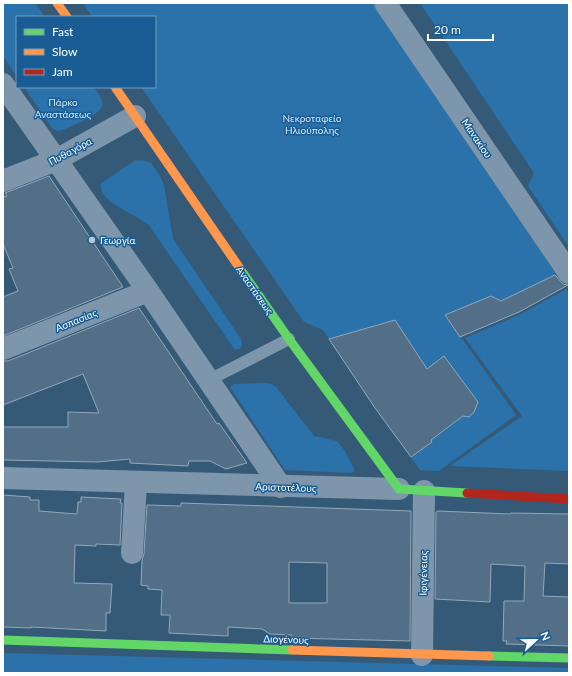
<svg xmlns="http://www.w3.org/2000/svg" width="572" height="676" font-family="Lato,sans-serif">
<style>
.green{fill:#2a72a9}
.building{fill:#526f87;stroke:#92a8b8;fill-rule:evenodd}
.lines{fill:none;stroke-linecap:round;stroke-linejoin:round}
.lane{stroke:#7e96ab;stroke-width:12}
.street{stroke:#7e96ab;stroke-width:22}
.fast{stroke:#63d668;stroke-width:9}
.slow{stroke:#ff974d;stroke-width:9}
.jam{stroke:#b3261e;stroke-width:9}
.poi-dot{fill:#b8c5d0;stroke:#195d94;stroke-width:1.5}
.labels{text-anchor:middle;stroke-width:3;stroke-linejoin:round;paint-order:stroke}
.park-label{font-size:10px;fill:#d1e9fb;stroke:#195d94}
.street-label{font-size:10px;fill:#fff;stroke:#195d94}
.poi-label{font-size:10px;fill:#fff;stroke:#195d94;text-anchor:start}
</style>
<rect width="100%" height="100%" fill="#355a78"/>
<g class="green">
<path d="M3 3H35L45 17H17V77L3 56Z"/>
<path d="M83 3H374L565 287 520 312 461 337 516 415 439 471 420 470 373 405 323 330 304 322 141 87H155V17H92Z"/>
<path d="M420 3H569V247L528 186 534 173Z"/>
<path d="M24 87H93C97 92 104 99 102 106 101 114 66 130 57 131L52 128Z"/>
<path d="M142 160 151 163 160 176 164 185 173 239 241 339 242 345 240 349 235 350 148 224 112 203 103 194 100 184 134 161Z"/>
<path d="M566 289 569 293V471L450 466 522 416 465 338 521 314Z"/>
<path d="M265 383 272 384 277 388 314 436 337 441 345 451 355 471 351 473 285 470 230 387 234 384Z"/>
<path d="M3 653 569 668V673H3Z"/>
</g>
<g class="building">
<path d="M49 176 123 287 3 336V297L18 291 9 269 13 268 3 244V197L7 196 5 193Z"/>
<path d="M555 275 563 284 568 285 519 312 460 337 445 315 491 296 501 301Z"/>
<path d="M139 308 217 424 219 423 247 463 226 469 210 461H189L188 466 130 463V459L97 462 3 460V427H68V412L99 413 83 374 3 405V361H8Z"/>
<path d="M395 320 427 369 444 356 478 402 474 412 469 417 463 416 431 440 432 442 411 457 375 408 329 339Z"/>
<path d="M3 495 30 497V500H39V511L77 514 78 502H81V497L121 499 120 503H122L120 545 96 544V546L75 545 74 583 112 584 110 613H106V631L31 627V628L3 627Z"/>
<path d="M181 503 411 511 410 641 292 638V635L270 634 262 629 228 627V636L169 633 170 615H161L162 590 148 589V586L141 585 142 560 144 554 147 505 181 506ZM289 562 327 563V603H289Z"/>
<path d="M438 511 510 514 511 513 569 514V564L545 563 543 596 569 597V646L506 644 507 641H503L504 601H524L525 566 491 564 490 602 435 599 436 512Z"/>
</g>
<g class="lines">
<path class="lane" d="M209 380 289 339"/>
<g class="street">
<path d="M385 3 569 273"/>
<path d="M3 84 148 291 281 487"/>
<path d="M3 181 56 160 135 116"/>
<path d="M3 349 148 291"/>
<path d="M3 478 399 489"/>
<path d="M132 553 136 482"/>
<path d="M422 655 424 491"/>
</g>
<g class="fast">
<path d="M241 270 289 339 399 489 467 493"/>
<path d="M3 640 292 650"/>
<path d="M489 656 569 658"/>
</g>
<g class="slow">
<path d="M57 3 67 17"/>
<path d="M115 87 241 270"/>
<path d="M292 650 489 656"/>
</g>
<path class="jam" d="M467 493 569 499"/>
</g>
<circle class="poi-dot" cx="92" cy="240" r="4"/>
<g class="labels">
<g class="park-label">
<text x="63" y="106">Πάρκο<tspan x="63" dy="12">Αναστάσεως</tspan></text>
<text x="312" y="122">Νεκροταφείο<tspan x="312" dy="12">Ηλιούπολης</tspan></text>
</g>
<g class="street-label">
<text transform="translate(477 138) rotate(56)" y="4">Μανακίου</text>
<text transform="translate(70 151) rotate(-28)" y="4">Πυθαγόρα</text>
<text transform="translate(255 290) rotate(55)" y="4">Αναστάσεως</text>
<text transform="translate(76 320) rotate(-22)" y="4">Ασπασίας</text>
<text transform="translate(286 487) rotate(2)" y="4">Αριστοτέλους</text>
<text transform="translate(423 573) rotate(-89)" y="4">Ιφιγένειας</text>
<text transform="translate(286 639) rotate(2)" y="4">Διογένους</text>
</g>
<g class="poi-label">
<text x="100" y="244">Γεωργία</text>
</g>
</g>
<rect width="572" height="676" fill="none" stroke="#ffffff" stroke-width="8"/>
<rect x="16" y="16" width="140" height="72" fill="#195d94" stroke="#759ebf"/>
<rect x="24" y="29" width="20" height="6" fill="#63d668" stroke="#759ebf"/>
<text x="52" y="36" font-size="12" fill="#ffffff">Fast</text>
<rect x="24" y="49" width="20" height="6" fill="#ff974d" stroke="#759ebf"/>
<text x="52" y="56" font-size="12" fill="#ffffff">Slow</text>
<rect x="24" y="69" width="20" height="6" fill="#b3261e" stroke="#759ebf"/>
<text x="52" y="76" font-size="12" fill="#ffffff">Jam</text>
<g transform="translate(536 640) rotate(68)" stroke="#195d94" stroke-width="3" paint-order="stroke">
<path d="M0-3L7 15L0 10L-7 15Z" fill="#ffffff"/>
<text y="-6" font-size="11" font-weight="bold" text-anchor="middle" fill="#ffffff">N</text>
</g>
<path d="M428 34v6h65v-6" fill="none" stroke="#ffffff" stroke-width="2"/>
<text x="434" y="34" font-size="12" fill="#ffffff" stroke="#195d94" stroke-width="3" paint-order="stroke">20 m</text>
</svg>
